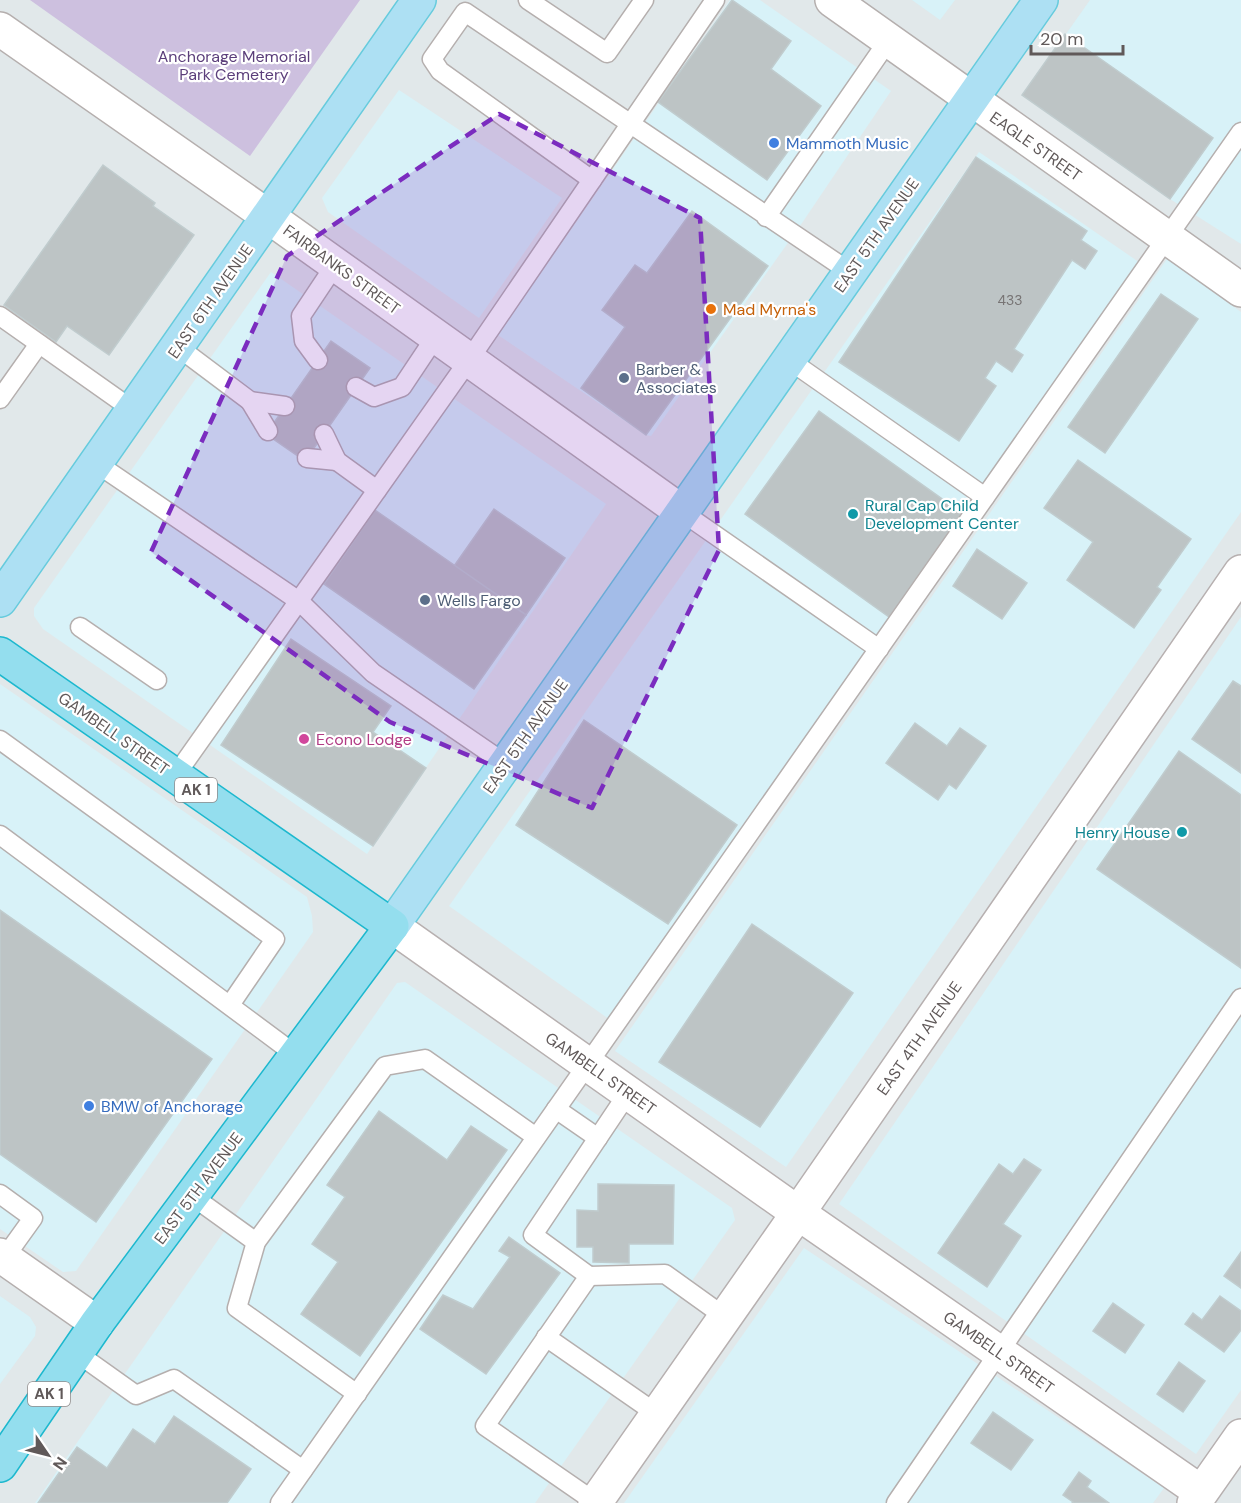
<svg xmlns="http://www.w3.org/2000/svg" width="1241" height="1503" font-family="'DM Sans',sans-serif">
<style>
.commercial{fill:#d8f2f8}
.green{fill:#cdc0df}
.building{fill:#bdc4c5;stroke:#c0ccce;stroke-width:1.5}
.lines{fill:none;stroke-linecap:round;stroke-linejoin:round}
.lane-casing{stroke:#b5afae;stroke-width:21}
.street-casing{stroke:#b5afae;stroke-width:36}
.secondary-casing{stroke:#b7b0b0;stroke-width:36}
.primary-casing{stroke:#66cbdd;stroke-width:36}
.highway-casing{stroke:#1db8ce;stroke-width:36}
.lane{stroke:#fff;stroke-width:18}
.street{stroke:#fff;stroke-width:33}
.secondary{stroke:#fff;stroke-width:33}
.primary{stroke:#ade0f3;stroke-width:33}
.highway{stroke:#94deee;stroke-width:33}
.marked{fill:#7b2cbf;fill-opacity:0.2;stroke:#7b2cbf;stroke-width:4.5;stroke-dasharray:12 8;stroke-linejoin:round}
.shop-dot{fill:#3f7fe0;stroke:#fff;stroke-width:2}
.food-dot{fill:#e8710a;stroke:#fff;stroke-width:2}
.service-dot{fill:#5c6f8a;stroke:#fff;stroke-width:2}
.culture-dot{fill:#0f9aa8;stroke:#fff;stroke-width:2}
.hotel-dot{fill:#d1479c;stroke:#fff;stroke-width:2}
.labels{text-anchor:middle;stroke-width:4.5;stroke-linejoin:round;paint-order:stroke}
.number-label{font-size:14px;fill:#777474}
.shield{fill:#fff;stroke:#908b8b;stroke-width:1.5}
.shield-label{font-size:15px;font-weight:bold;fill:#605959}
.park-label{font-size:16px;fill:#5b3e7a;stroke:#fff}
.shop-label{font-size:16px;fill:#366cbe;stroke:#fff;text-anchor:start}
.street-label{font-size:16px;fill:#605959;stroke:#fff}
.food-label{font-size:16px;fill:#c56008;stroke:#fff;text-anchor:start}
.service-label{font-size:16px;fill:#4e5e75;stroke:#fff;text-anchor:start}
.culture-label{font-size:16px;fill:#0d838f;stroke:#fff;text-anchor:start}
.hotel-label{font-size:16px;fill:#b23c85;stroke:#fff;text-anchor:start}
</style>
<rect width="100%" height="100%" fill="#e1e8ea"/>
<g class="commercial">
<path d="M730 0H760L891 91 802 223 651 436 646 435 498 335Z"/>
<path d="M912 0H955L940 20Z"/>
<path d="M1090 0H1241V244L1170 199 1023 95Z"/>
<path d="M399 90 562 198 479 318 328 212 322 198Z"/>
<path d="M979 152 1146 267 616 1024 449 906Z"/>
<path d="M1167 259 1241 312V512L786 1167 615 1051Z"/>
<path d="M271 272 606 504 367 854 43 629 34 616V608Z"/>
<path d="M1241 617V1390L1196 1454 839 1204Z"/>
<path d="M0 684 307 897 312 916 313 932 76 1271 63 1272 0 1229Z"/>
<path d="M405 982 732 1208 735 1220 535 1503H35L397 983Z"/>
<path d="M804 1248 1164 1488 1153 1503H624Z"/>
<path d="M0 1296 30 1317 36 1327 35 1336 0 1384Z"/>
</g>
<path class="green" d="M30 0H360L250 156Z"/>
<g class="building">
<path d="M732 0 791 41 771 69 821 106 767 180 658 102Z"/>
<path d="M1065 34 1213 138 1170 199 1022 95Z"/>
<path d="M976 157 1087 231 1081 240 1097 251 1085 269 1072 260 1014 349 1023 355 1012 372 996 361 985 378 996 386 959 441 839 362Z"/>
<path d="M103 165 155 203 153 206 194 235 109 355 67 326 56 342 4 305Z"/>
<path d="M692 211 768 266 646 435 581 388 625 327 602 310 635 265 647 273Z"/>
<path d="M1161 294 1198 319 1105 453 1068 427Z"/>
<path d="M331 341 370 368 305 461 266 434Z"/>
<path d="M819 411 962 513 889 617 745 514Z"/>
<path d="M1078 460 1191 539 1157 587 1161 590 1134 628 1067 580 1093 542 1044 508Z"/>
<path d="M494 509 565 558 526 615 454 566Z"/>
<path d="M375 510 526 615 474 689 324 584Z"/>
<path d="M977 549 1027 583 1002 619 953 586Z"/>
<path d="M291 639 391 706 373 732 426 768 373 846 221 745Z"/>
<path d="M1233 681 1241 686V773L1192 739Z"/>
<path d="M584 720 737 825 668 924 516 825Z"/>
<path d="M915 723 947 746 960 728 986 746 956 789 949 784 938 800 886 763Z"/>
<path d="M1179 751 1241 795V968L1097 869Z"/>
<path d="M0 910 212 1059 96 1222 0 1154Z"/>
<path d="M752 924 853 993 760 1127 659 1062Z"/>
<path d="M379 1111 447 1160 471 1126 507 1150 360 1356 301 1314 338 1262 312 1244 345 1197 327 1185Z"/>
<path d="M1024 1159 1041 1170 1003 1224 1021 1236 987 1287 938 1253 999 1164 1013 1174Z"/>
<path d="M598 1184 674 1185 673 1244H629V1263L593 1262V1247H577V1210L598 1211Z"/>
<path d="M509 1237 560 1273 486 1374 420 1329 443 1295 473 1309 510 1257 499 1251Z"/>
<path d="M1241 1252V1288L1224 1276Z"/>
<path d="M1220 1296 1241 1311V1330L1224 1352 1185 1324 1193 1313 1202 1320Z"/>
<path d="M1113 1303 1144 1325 1125 1353 1093 1331Z"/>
<path d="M1179 1362 1205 1381 1183 1412 1157 1394Z"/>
<path d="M993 1412 1033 1440 1011 1470 971 1443Z"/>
<path d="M174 1416 251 1469 227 1503H38L77 1447 107 1468 133 1429 155 1444Z"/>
<path d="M1079 1472 1091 1481 1087 1487 1109 1503H1072L1073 1502 1063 1495Z"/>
</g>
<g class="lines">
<defs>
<g id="lane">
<path d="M528 0 607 53 644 0"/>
<path d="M592 180 440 71 432 59 465 12 850 272"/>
<path d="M766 217 888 41"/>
<path d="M0 316 133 410"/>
<path d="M178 347 250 401 285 406"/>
<path d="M318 360 304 341 301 316 335 265"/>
<path d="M789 360 985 497"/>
<path d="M356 387 374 397 402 387 436 336"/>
<path d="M0 399 39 344"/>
<path d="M250 401 268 431"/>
<path d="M324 434 337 461 377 490"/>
<path d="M307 458 337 461"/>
<path d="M96 463 299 601 373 673 506 764"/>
<path d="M682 512 879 649"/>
<path d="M80 627 157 680"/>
<path d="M0 740 275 939 230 1005"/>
<path d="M175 776 469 360 715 0"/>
<path d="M0 835 296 1055"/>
<path d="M556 1109 598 1138"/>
<path d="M0 1194 33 1218 0 1264"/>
<path d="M192 1196 256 1242"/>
<path d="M589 1276 665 1274 725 1317"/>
<path d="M546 1337 657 1414"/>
<path d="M77 1353 136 1395 174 1379 303 1470"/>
<path d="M357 1394 237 1308 256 1242 385 1066 425 1059 536 1137"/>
<path d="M595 1502 485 1426 589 1276 533 1235 628 1093"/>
<path d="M280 1503 1241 132"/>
<path d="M896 1503 1241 998"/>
</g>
<g id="street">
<path d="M832 0 1241 290"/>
<path d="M0 29 269 217 682 512"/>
<path d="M0 1255 97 1323"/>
</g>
<g id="secondary">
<path d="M392 926 798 1213 1201 1492"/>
<path d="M595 1503 798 1213 1241 572"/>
<path d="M1194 1503 1241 1436"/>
</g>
<g id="primary">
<path d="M0 600 419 0"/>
<path d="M392 926 1041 0"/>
</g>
<path id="highway" d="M0 654 392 926 97 1323 0 1465"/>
</defs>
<use href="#lane" class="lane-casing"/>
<use href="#street" class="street-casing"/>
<use href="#secondary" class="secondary-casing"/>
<use href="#primary" class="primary-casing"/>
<use href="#highway" class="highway-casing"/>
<use href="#lane" class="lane"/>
<use href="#street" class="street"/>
<use href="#secondary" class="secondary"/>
<use href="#primary" class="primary"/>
<use href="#highway" class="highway"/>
</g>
<path class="marked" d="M499 114 700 218 719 550 592 808 390 722 151 552 287 256Z"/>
<g class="shop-dot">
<circle cx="774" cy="143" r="6"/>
<circle cx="89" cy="1106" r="6"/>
</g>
<circle class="food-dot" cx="711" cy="309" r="6"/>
<g class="service-dot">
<circle cx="624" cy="378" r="6"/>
<circle cx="425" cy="600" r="6"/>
</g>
<g class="culture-dot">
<circle cx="853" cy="514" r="6"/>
<circle cx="1182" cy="832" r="6"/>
</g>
<circle class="hotel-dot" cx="304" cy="739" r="6"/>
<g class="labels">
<g class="number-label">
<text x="1010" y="305">433</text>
</g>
<g class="shield">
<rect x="175" y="778" width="42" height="24" rx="4.5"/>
<rect x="28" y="1382" width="42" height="24" rx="4.5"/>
</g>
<g class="shield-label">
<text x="196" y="795">AK 1</text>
<text x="49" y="1399">AK 1</text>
</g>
<g class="park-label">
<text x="234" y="62">Anchorage Memorial<tspan x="234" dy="18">Park Cemetery</tspan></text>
</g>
<g class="shop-label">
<text x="786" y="149">Mammoth Music</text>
<text x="101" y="1112">BMW of Anchorage</text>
</g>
<g class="street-label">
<text transform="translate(1036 146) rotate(35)" y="6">EAGLE STREET</text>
<text transform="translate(876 235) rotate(-55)" y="6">EAST 5TH AVENUE</text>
<text transform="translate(342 269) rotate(36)" y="6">FAIRBANKS STREET</text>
<text transform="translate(210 301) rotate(-55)" y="6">EAST 6TH AVENUE</text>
<text transform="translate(114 733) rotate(35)" y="6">GAMBELL STREET</text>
<text transform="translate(525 736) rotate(-55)" y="6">EAST 5TH AVENUE</text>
<text transform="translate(919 1038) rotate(-55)" y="6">EAST 4TH AVENUE</text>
<text transform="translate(601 1073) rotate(35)" y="6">GAMBELL STREET</text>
<text transform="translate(198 1188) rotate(-53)" y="6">EAST 5TH AVENUE</text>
<text transform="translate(999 1352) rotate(35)" y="6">GAMBELL STREET</text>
</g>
<g class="food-label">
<text x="723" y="315">Mad Myrna's</text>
</g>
<g class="service-label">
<text x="636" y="375">Barber &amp;<tspan x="636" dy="18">Associates</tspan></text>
<text x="437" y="606">Wells Fargo</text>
</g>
<g class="culture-label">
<text x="865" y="511">Rural Cap Child<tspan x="865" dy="18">Development Center</tspan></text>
<text x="1170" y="838" text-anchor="end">Henry House</text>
</g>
<g class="hotel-label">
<text x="316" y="745">Econo Lodge</text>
</g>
</g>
<g transform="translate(48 1455) rotate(125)" stroke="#ffffff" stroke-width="4.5" paint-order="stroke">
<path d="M0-4.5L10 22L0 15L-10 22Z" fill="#605959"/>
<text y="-9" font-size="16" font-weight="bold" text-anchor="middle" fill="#605959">N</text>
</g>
<path d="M1031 45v9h92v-9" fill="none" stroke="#605959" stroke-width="3"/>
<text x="1040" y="45" font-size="18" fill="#605959" stroke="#ffffff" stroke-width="4.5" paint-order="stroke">20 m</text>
</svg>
